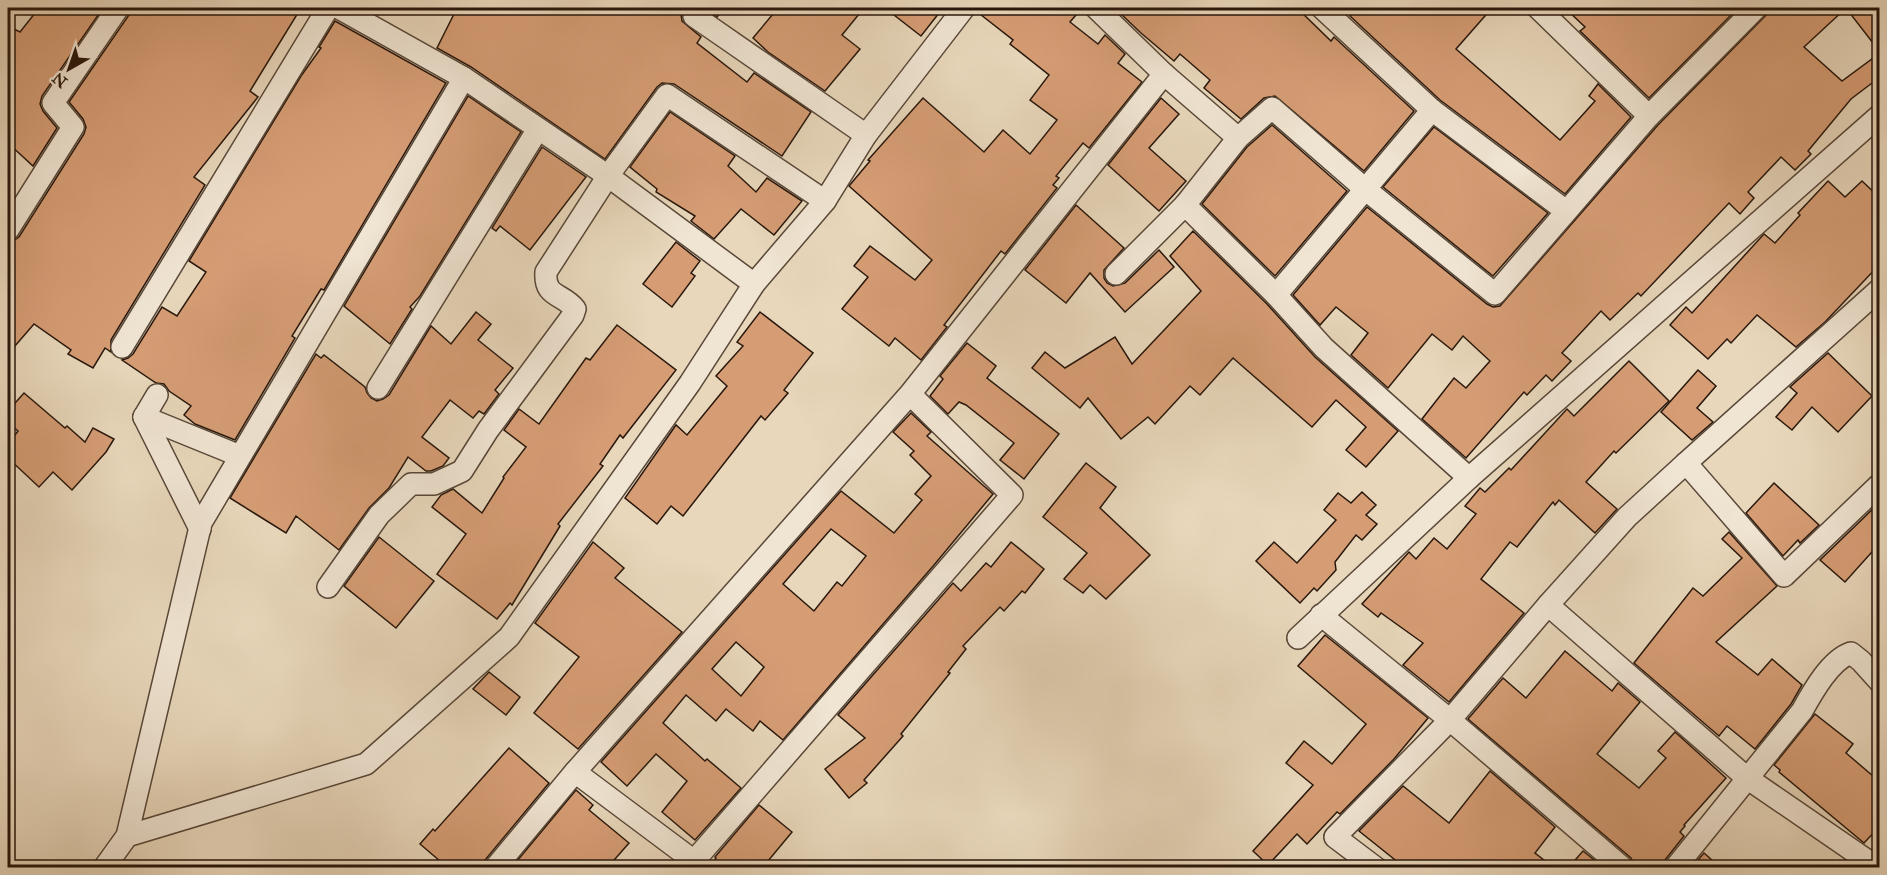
<svg xmlns="http://www.w3.org/2000/svg" width="1887" height="875" font-family="'IM FELL Great Primer',serif">
<style>
.building{fill:#d69d75;stroke:#28170c;stroke-width:1.5;fill-rule:evenodd}
.lines{fill:none;stroke-linecap:round;stroke-linejoin:round}
.minor-casing{stroke:#584738;stroke-width:24}
.minor{stroke:#f0e5d3;stroke-width:21}
</style>
<rect width="100%" height="100%" fill="#e8d7bb"/>
<filter id="stains"><feTurbulence type="fractalNoise" baseFrequency=".00333" numOctaves="4"/><feColorMatrix values="0 0 0 0 .2 0 0 0 0 .09 0 0 0 0 .02 0 0 0 .5 -.17"/></filter>
<radialGradient id="worn" r=".72"><stop offset=".6" stop-color="#630" stop-opacity="0"/><stop offset="1" stop-color="#630" stop-opacity=".3"/></radialGradient>
<g class="building">
<path d="M39 8H103L42 96 40 104 43 111 57 128 33 166 8 143V26L20 32Z"/>
<path d="M131 8H301L250 91 258 97 194 177 205 185 111 340V352L105 348 93 368 68 354 71 350 34 324 8 354V243L13 241 19 237 84 134 86 127 83 119 69 102 129 15Z"/>
<path d="M457 8H685L681 14 682 21 701 37 697 43 747 82 754 73 811 112 782 156 674 84 662 83 657 87 605 159 471 67 437 48Z"/>
<path d="M704 8H724L717 17Z"/>
<path d="M778 8H864L842 35 860 49 825 91 768 52 753 38Z"/>
<path d="M885 8H943L921 36Z"/>
<path d="M976 8H1082L1070 22 1098 44 1105 35 1125 54 1118 63 1142 82 1089 148 1083 143 1056 176 1059 178 1053 185 1057 188 1005 254 1001 251 944 325 947 327 921 360 895 338 889 346 842 309 868 277 854 266 870 246 915 280 932 260 849 186 870 161 868 160 923 98 984 152 1003 130 1030 154 1057 120 1030 100 1049 75 1010 44 1013 40 976 11Z"/>
<path d="M1126 8H1297L1331 41 1334 37 1414 111 1364 171 1275 96 1264 98 1241 119 1204 88 1210 80 1180 54 1174 61 1141 33 1121 14Z"/>
<path d="M1357 8H1492L1456 49 1560 140 1595 101 1589 96 1598 84 1631 117 1565 194 1440 100 1350 16Z"/>
<path d="M1565 8H1734L1736 10 1649 98 1580 31 1585 27Z"/>
<path d="M1773 8H1880V52L1846 8 1804 47 1842 81 1880 53V77L1851 99 1808 151 1811 154 1795 170 1781 157 1748 192 1754 198 1740 214 1729 203 1641 296 1638 293 1610 320 1601 311 1562 353 1571 361 1552 381 1546 375 1527 395 1524 392 1466 458 1422 419 1454 378 1466 388 1490 361 1463 336 1452 350 1432 334 1388 388 1351 355 1368 333 1336 307 1320 325 1293 295 1367 207 1487 304 1493 307 1500 306 1658 125Z"/>
<path d="M335 21 446 83 324 290 321 289 292 336 295 338 235 440 195 424 184 415 191 406 169 391 164 384 156 383 122 360 128 358 133 354 162 307 177 316 206 272 189 261 301 76 321 48 319 47Z"/>
<path d="M468 96 521 132 420 296 410 307 412 309 390 344 344 306Z"/>
<path d="M1161 98 1179 114 1149 148 1186 181 1159 211 1108 165Z"/>
<path d="M670 112 735 156 728 166 756 192 767 178 802 201 774 235 741 209 714 239 691 221 695 216 656 192 657 189 630 167Z"/>
<path d="M1272 125 1347 191 1275 276 1202 204 1247 147Z"/>
<path d="M1434 127 1548 213 1493 276 1383 187Z"/>
<path d="M542 147 586 177 530 250 500 226 496 231 492 228Z"/>
<path d="M1828 181 1845 197 1862 181 1880 198V264L1825 322 1796 347 1757 315 1731 343 1727 339 1708 359 1670 325 1686 307 1692 313 1764 234 1775 243 1800 215 1798 213Z"/>
<path d="M1076 205 1124 248 1104 270V278L1107 283 1113 286 1125 283 1159 250 1174 267 1125 312 1090 273 1066 303 1025 270Z"/>
<path d="M1193 231 1267 304 1315 357 1398 431 1366 467 1346 450 1366 427 1336 400 1312 427 1233 358 1200 395 1190 386 1155 424 1148 417 1121 439 1088 398 1080 408 1032 368 1045 352 1065 368 1115 337 1132 364 1201 291 1170 256Z"/>
<path d="M676 242 700 261 691 273 695 276 672 307 643 284Z"/>
<path d="M476 312 491 324 478 340 513 368 495 390 499 394 484 414 479 411 473 418 450 400 422 437 449 458 443 466 431 471H426L408 457 389 488 369 508 339 550 296 516 286 533 230 498 316 354 321 358 324 355 365 387 367 393 371 398 377 401 383 399 389 395 431 326 451 344Z"/>
<path d="M760 312 813 353 784 390 788 393 765 420 761 416 683 516 671 506 657 524 625 498 676 425 687 435 727 386 716 376 743 346 737 342Z"/>
<path d="M617 325 676 370 623 438 620 435 600 464 603 466 558 524 560 526 512 605 510 603 497 619 437 574 466 534 432 507 441 495 453 489 482 513 504 478 503 477 526 447 504 430 519 409 539 424 586 358 590 360Z"/>
<path d="M967 343 996 366 987 378 1059 434 1024 479 1000 460 1014 443 966 405 959 402 948 414 930 396 943 379 940 376Z"/>
<path d="M1828 353 1872 396 1838 432 1812 407 1792 430 1776 417 1797 393 1790 387Z"/>
<path d="M1629 361 1669 401 1616 453 1614 451 1586 482 1617 509 1595 533 1559 500 1555 505 1553 502 1517 547 1510 542 1481 579 1524 613 1449 702 1403 665 1423 643 1381 613 1378 617 1362 604 1409 552 1416 559 1434 538 1447 549 1476 514 1465 506 1480 488 1485 492 1509 468 1511 470 1567 409 1574 416Z"/>
<path d="M1698 370 1716 386 1697 408 1713 422 1692 440 1661 412Z"/>
<path d="M24 393 65 428 67 426 85 442 93 428 114 439 106 452 72 490 53 472 39 487 8 458V444L18 431 8 422V411Z"/>
<path d="M911 413 931 432 927 436 993 494 934 565 783 740 760 721 753 731 726 709 716 721 686 695 663 723 705 761 707 759 741 788 695 840 662 812 687 781 656 754 627 786 601 762 841 491 894 533 922 500 915 494 931 476 910 455 914 451 893 432ZM831 529 866 556 842 586 837 582 814 611 783 584ZM736 642 764 667 741 696 712 669Z"/>
<path d="M1086 463 1116 487 1100 508 1150 555 1106 599 1090 585 1083 593 1064 579 1087 553 1043 517Z"/>
<path d="M1774 483 1819 525 1800 543 1798 540 1783 556 1746 513Z"/>
<path d="M1362 492 1376 505 1366 515 1377 524 1362 540 1356 535 1335 562 1336 570 1317 591 1314 588 1300 603 1256 561 1274 542 1297 563 1336 520 1324 510 1338 493 1351 503Z"/>
<path d="M1880 502V543L1845 582 1820 560Z"/>
<path d="M1729 532 1777 586 1716 642 1758 675 1772 659 1802 685 1791 704 1755 749 1727 726 1719 736 1634 663 1693 588 1703 596 1742 558 1722 539Z"/>
<path d="M379 537 434 581 396 628 344 586Z"/>
<path d="M593 542 624 568 615 578 682 632 578 749 534 713 579 657 535 623Z"/>
<path d="M1011 542 1044 569 1025 593 1022 591 1004 611 1000 607 963 646 966 649 948 672 950 673 901 734 903 736 864 780 867 783 849 798 825 769 865 738 838 715 953 583 961 591 986 563 991 567Z"/>
<path d="M1325 635 1428 718 1394 759 1340 814 1337 812 1307 844 1297 834 1268 865 1253 851 1313 785 1286 763 1304 741 1332 764 1366 724 1298 666Z"/>
<path d="M1565 651 1612 691 1618 683 1640 702 1597 754 1639 788 1666 758 1658 751 1675 732 1726 778 1684 825 1685 826 1680 832 1684 836 1665 860 1662 867H1635L1631 858 1468 719 1503 678 1526 698Z"/>
<path d="M489 672 520 697 506 715 473 689Z"/>
<path d="M1815 714 1853 744 1846 753 1880 782V826L1864 843 1779 772 1780 770 1774 765Z"/>
<path d="M509 748 549 783 485 860 483 867H447L420 844 433 829 435 831Z"/>
<path d="M1490 771 1555 827 1535 853 1553 867H1404L1359 831 1403 786 1449 823Z"/>
<path d="M576 790 593 805 589 810 629 843 608 867H512Z"/>
<path d="M759 805 792 832 763 867H709L716 858 715 857Z"/>
<path d="M1583 851 1603 867H1569Z"/>
<path d="M1704 853 1720 867H1692Z"/>
</g>
<g class="lines">
<defs>
<g id="minor">
<path d="M339 8 464 78 608 176 754 284"/>
<path d="M1096 8 1164 74 1238 138 1185 205 1276 295 1324 348 1469 478"/>
<path d="M1538 8 1649 116 1756 8"/>
<path d="M694 16 866 135"/>
<path d="M1432 110 1566 211"/>
<path d="M1238 138 1272 108 1365 189 1495 294 1649 116"/>
<path d="M8 230 73 127 53 103 118 8"/>
<path d="M1116 274 1185 205"/>
<path d="M1880 289 1686 463 1784 576 1880 484"/>
<path d="M1276 295 1432 110 1322 8"/>
<path d="M122 347 328 8"/>
<path d="M378 388 538 129"/>
<path d="M910 394 575 772 694 861 1012 495 910 394 1164 74"/>
<path d="M157 395 144 417 200 529"/>
<path d="M144 417 240 456"/>
<path d="M328 587 379 515 411 484H434L462 471 488 430 573 315 575 309C563 293 544 298 546 272L608 176 667 95 825 201"/>
<path d="M1548 605 1627 517 1686 463"/>
<path d="M1321 615 1450 720 1335 837 1376 868"/>
<path d="M1298 638 1469 478 1880 115"/>
<path d="M127 836 366 764 509 637 690 383 754 284 825 201 866 135 964 8"/>
<path d="M104 868 127 836 201 523 464 78"/>
<path d="M495 868 575 772"/>
<path d="M1623 868 1450 720 1548 605 1747 778 1878 868"/>
<path d="M1675 868 1802 711C1812 693 1830 660 1851 653L1861 661 1880 682"/>
</g>
</defs>
<use href="#minor" class="minor-casing"/>
<use href="#minor" class="minor"/>
</g>
<rect width="1887" height="875" fill="none" stroke="#e8d7bb" stroke-width="30"/>
<rect x="9" y="9" width="1869" height="857" fill="none" stroke="#28170c" stroke-width="3"/>
<rect x="15" y="15" width="1857" height="845" fill="none" stroke="#28170c" stroke-width="1.5"/>
<g transform="translate(69 69) rotate(220)" stroke="#f0e5d3" stroke-width="4.5" paint-order="stroke">
<path d="M0-4.5L10 22L0 15L-10 22Z" fill="#28170c"/>
<text y="-9" font-size="16" font-weight="bold" text-anchor="middle" fill="#28170c">N</text>
</g>
<rect width="100%" height="100%" filter="url(#stains)"/>
<rect width="100%" height="100%" fill="url(#worn)"/>
</svg>
